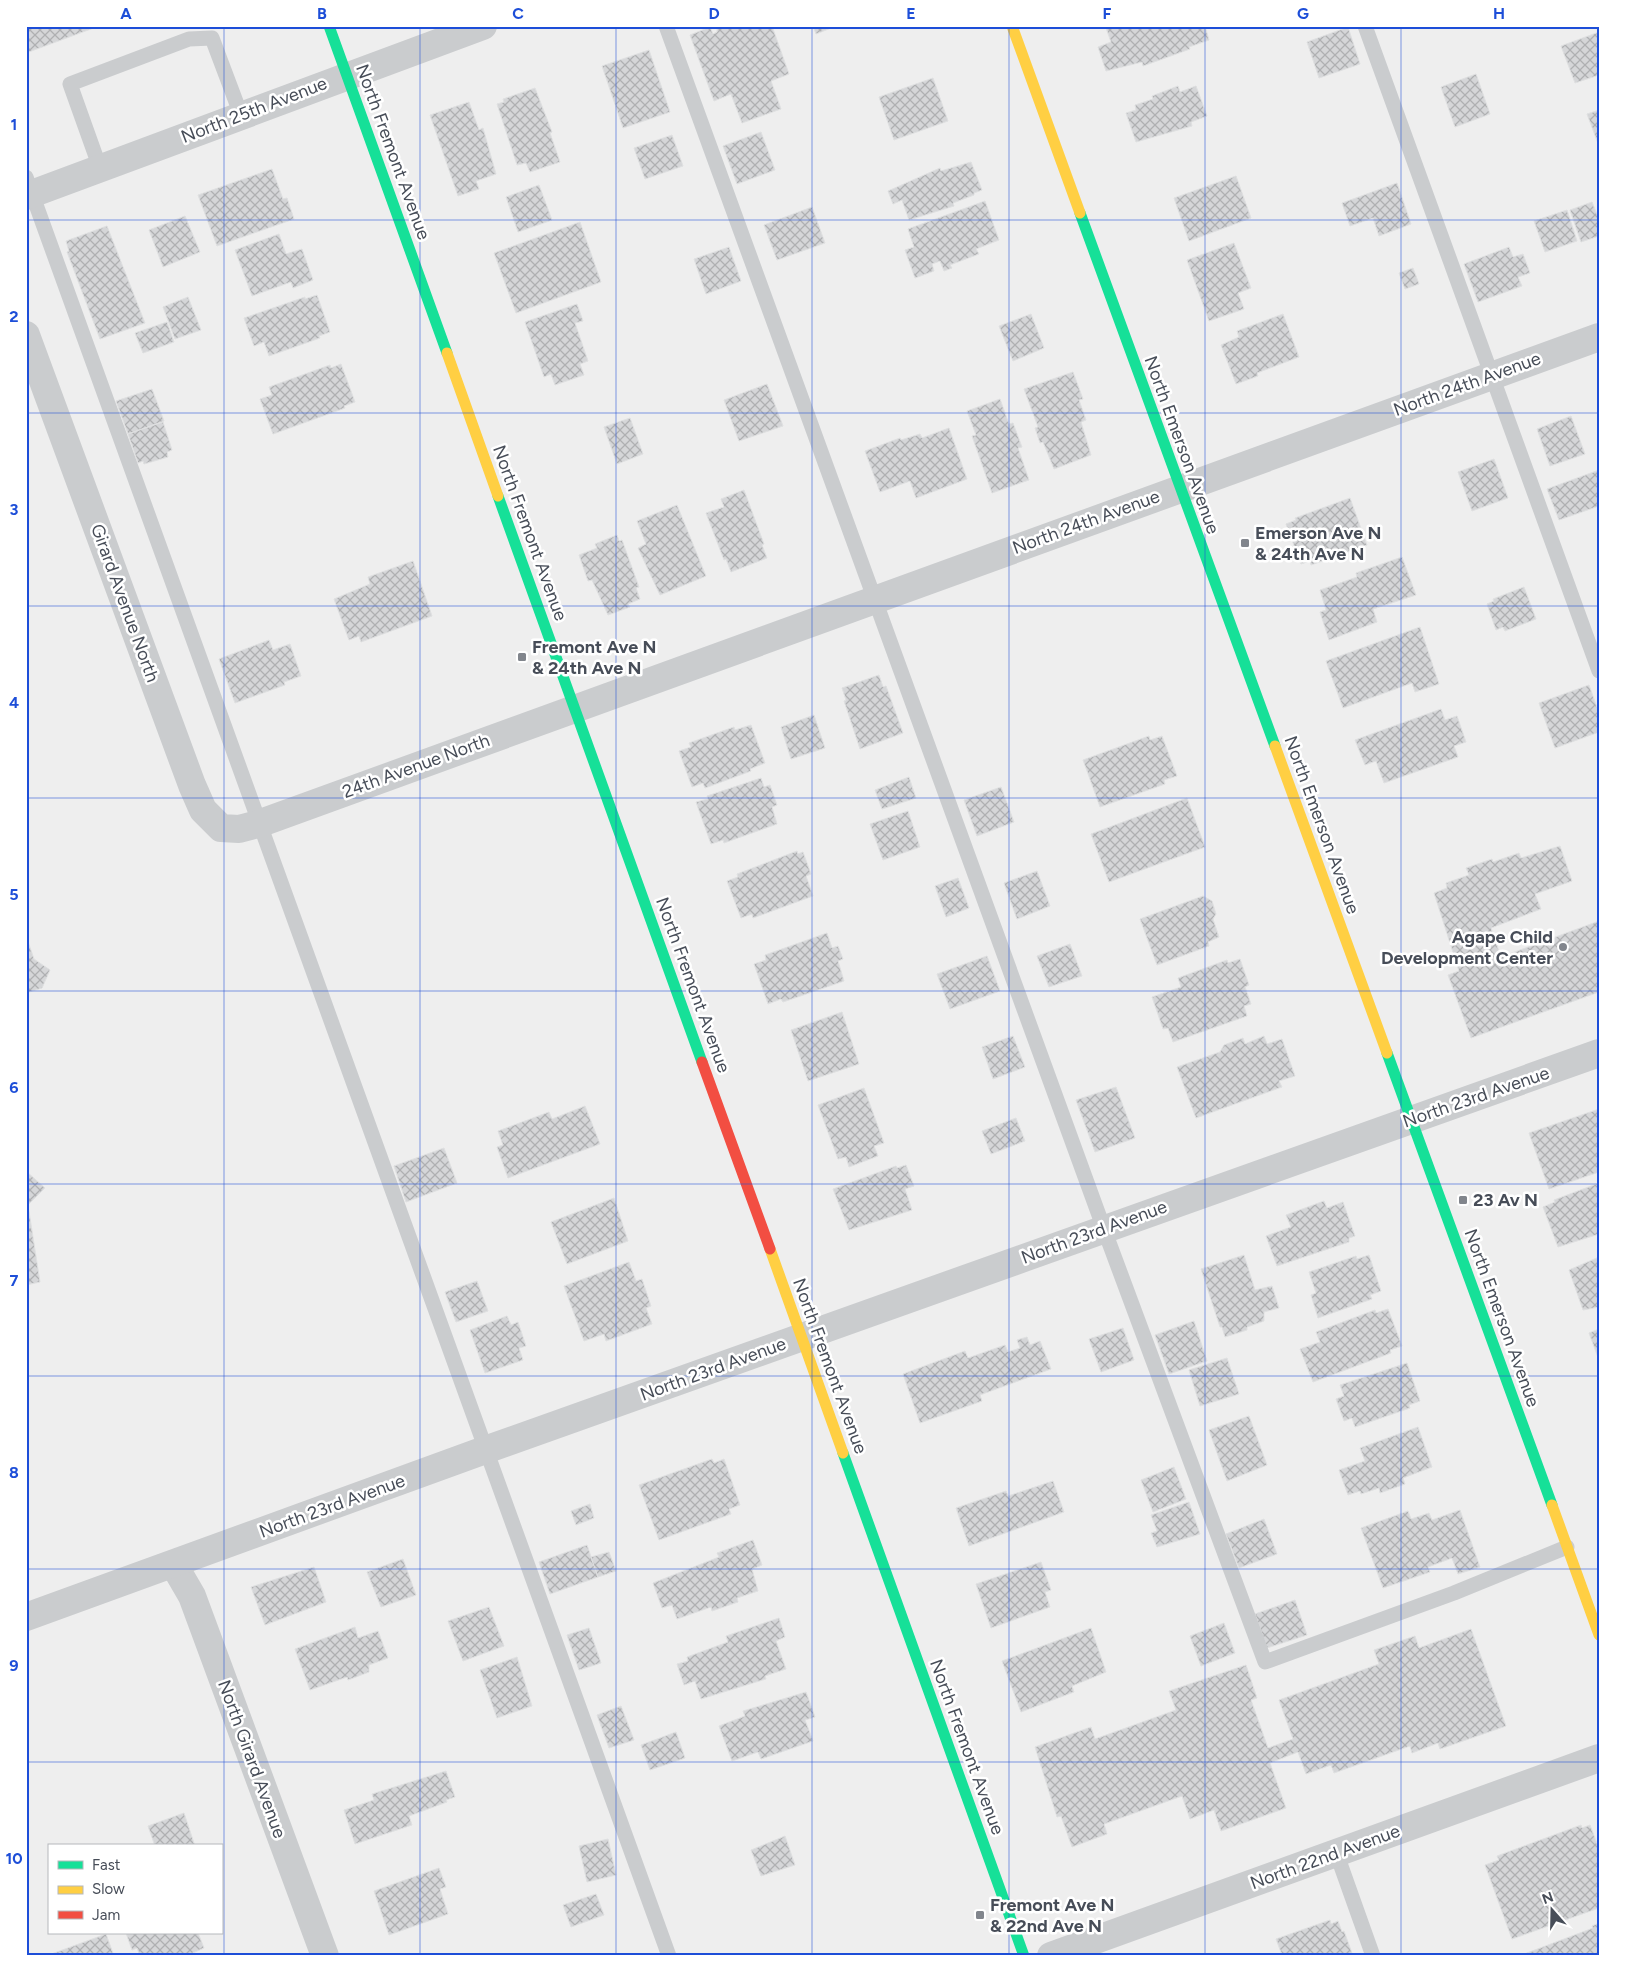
<svg xmlns="http://www.w3.org/2000/svg" width="1625" height="1982" font-family="Figtree,sans-serif">
<style>
.building{fill:url(#building-cross-hatch);stroke:#dfe0e1}
.lines{fill:none;stroke-linecap:round;stroke-linejoin:round}
.lane{stroke:#caccce;stroke-width:15}
.street{stroke:#caccce;stroke-width:28}
.fast{stroke:#16e098;stroke-width:11}
.slow{stroke:#ffcf43;stroke-width:11}
.jam{stroke:#f24e42;stroke-width:11}
.grid{fill:none;stroke:#1d4ed8;stroke-width:1;stroke-opacity:0.55}
.poi-dot{fill:#81858c;stroke:#fff;stroke-width:2}
.labels{text-anchor:middle;stroke-width:5;stroke-linejoin:round;paint-order:stroke}
.street-label{font-size:18px;fill:#474d58;stroke:#fff}
.poi-label{font-size:18px;font-weight:bold;fill:#474d58;stroke:#fff;text-anchor:start}
.neatline{fill:none;stroke:#1d4ed8;stroke-width:2}
.grid-label{font-size:16px;text-anchor:middle;font-weight:bold;fill:#1d4ed8}
</style>
<defs>
<pattern id="building-cross-hatch" width="8" height="8" patternUnits="userSpaceOnUse" patternTransform="scale(1.25)"><rect width="8" height="8" fill="#d5d6d8"/><path d="M0 0l8 8M0 8l8-8" fill="none" stroke="#afb0b2"/></pattern>
</defs>
<rect width="100%" height="100%" fill="#eee"/>
<g class="building">
<path d="M26 26H99L26 53Z"/>
<path d="M772 26 789 74 771 81 781 109 742 123 731 94 714 101 690 35 710 27 713 34 717 32V26Z"/>
<path d="M813 26H836L816 34Z"/>
<path d="M1112 26H1205L1209 40 1189 47 1190 49 1143 66 1142 62 1106 71 1098 47 1111 42 1106 28Z"/>
<path d="M1348 27 1360 64 1319 78 1307 42Z"/>
<path d="M1599 32V75L1575 83 1561 46Z"/>
<path d="M649 50 670 112 623 128 602 66Z"/>
<path d="M1476 74 1490 114 1455 127 1441 87Z"/>
<path d="M933 78 948 121 894 140 879 97Z"/>
<path d="M1178 86 1180 92 1196 86 1207 116 1191 122 1192 126 1136 142 1126 113 1136 110 1135 105 1153 99 1152 96Z"/>
<path d="M535 88 552 132 550 133 560 162 530 172 526 163 517 165 497 104 504 102 503 99Z"/>
<path d="M469 102 479 130 483 128 496 174 476 181 479 189 458 196 430 115Z"/>
<path d="M1599 110V146L1587 114Z"/>
<path d="M761 132 775 170 737 184 723 146Z"/>
<path d="M672 135 683 166 645 179 634 148Z"/>
<path d="M971 162 982 190 974 193V195L953 203 954 206 909 220 902 200 893 204 888 191 940 168 941 171Z"/>
<path d="M272 169 283 199 287 198 294 219 217 246 198 195Z"/>
<path d="M1236 176 1251 218 1189 241 1174 198Z"/>
<path d="M1397 183 1411 224 1379 236 1373 218 1350 226 1342 203Z"/>
<path d="M539 185 552 220 518 232 506 197Z"/>
<path d="M985 201 999 240 976 249 979 254 950 265 952 268 944 271 940 261 932 264 934 271 915 278 905 250 914 247 908 229Z"/>
<path d="M1592 202 1599 219V236L1581 242 1570 210Z"/>
<path d="M812 207 825 243 777 260 764 225Z"/>
<path d="M1567 210 1577 241 1545 252 1534 221Z"/>
<path d="M185 216 200 252 163 267 149 230Z"/>
<path d="M580 222 601 282 516 313 494 253Z"/>
<path d="M107 226 145 323 100 339 67 252 69 251 66 241Z"/>
<path d="M279 234 286 254 302 249 313 280 293 288 291 282 252 296 235 250Z"/>
<path d="M1234 243 1251 288 1238 293 1244 309 1209 321 1187 260Z"/>
<path d="M729 247 741 281 706 294 694 259Z"/>
<path d="M1509 247 1513 257 1523 254 1530 273 1518 277 1522 286 1478 302 1464 264Z"/>
<path d="M1413 268 1419 284 1405 289 1399 273Z"/>
<path d="M317 295 330 332 319 336 320 338 269 356 264 342 254 346 244 318 305 297V299Z"/>
<path d="M188 297 201 330 175 339 163 307Z"/>
<path d="M577 304 583 321 575 323 588 361 580 364 584 375 555 385 551 374 544 377 525 322Z"/>
<path d="M1031 314 1044 348 1013 361 999 326Z"/>
<path d="M1283 314 1299 357 1257 373 1258 376 1236 384 1221 345 1239 337 1237 331Z"/>
<path d="M167 322 174 342 143 353 135 333Z"/>
<path d="M341 364 355 402 344 406 345 408 273 434 260 399 272 395 269 387 330 365 331 368Z"/>
<path d="M1073 372 1083 399 1079 400 1086 420 1081 422 1091 455 1054 469 1043 442 1040 443 1035 428 1038 427 1024 389Z"/>
<path d="M767 384 783 426 739 441 724 400Z"/>
<path d="M152 389 164 421 128 434 116 401Z"/>
<path d="M1000 399 1009 424 1013 423 1022 447 1018 448 1029 480 992 493 972 436 976 435 967 411Z"/>
<path d="M1571 416 1585 454 1550 466 1537 429Z"/>
<path d="M630 418 643 454 617 464 604 427Z"/>
<path d="M163 422 172 450 167 452 168 457 144 464 143 461 138 463 128 434Z"/>
<path d="M949 428 967 479 916 498 910 481 880 492 865 451 900 438 901 440 920 434 922 438Z"/>
<path d="M1494 459 1508 498 1472 511 1458 472Z"/>
<path d="M1599 470V506L1559 520 1547 489Z"/>
<path d="M744 490 764 544 762 545 767 558 731 572 726 559 724 560 706 513 724 507 721 499Z"/>
<path d="M1350 498 1367 545 1311 565 1310 561 1301 564 1286 524 1296 520 1295 518Z"/>
<path d="M677 505 706 576 660 595 638 548 646 544 637 521Z"/>
<path d="M617 535 619 541 622 540 639 587 636 588 640 599 628 604 630 607 608 615 592 580 588 581 579 555 597 548 595 544Z"/>
<path d="M1402 557 1416 595 1373 609 1377 622 1329 640 1320 612 1326 610 1320 590 1357 577 1356 573Z"/>
<path d="M413 561 432 616 361 642 359 636 349 640 334 599 370 584 368 577Z"/>
<path d="M1524 587 1536 619 1505 631 1503 627 1496 630 1487 604 1494 601 1493 599Z"/>
<path d="M1420 627 1439 684 1415 692 1412 683 1343 708 1326 661Z"/>
<path d="M269 640 273 650 290 644 301 676 284 682 285 685 235 703 219 659Z"/>
<path d="M879 675 883 687 886 686 903 733 860 749 844 701 846 700 842 688Z"/>
<path d="M1589 685 1599 713V732L1555 748 1539 703Z"/>
<path d="M1441 709 1445 720 1457 716 1466 742 1454 746 1458 757 1384 783 1376 761 1365 765 1355 740Z"/>
<path d="M814 715 825 748 791 759 781 727Z"/>
<path d="M751 725 765 763 750 769 751 771 705 788 703 783 692 787 679 751 691 747 689 743 734 727 735 730Z"/>
<path d="M1149 736 1150 740 1162 736 1177 776 1164 780 1165 784 1100 807 1083 760Z"/>
<path d="M909 777 916 798 882 809 875 790Z"/>
<path d="M761 778 764 787 770 785 777 805 772 807 777 824 724 843 723 840 711 844 696 802 708 799 707 796Z"/>
<path d="M1001 787 1014 822 977 836 964 800Z"/>
<path d="M1187 798 1205 847 1109 882 1091 834Z"/>
<path d="M908 811 920 847 883 860 870 824Z"/>
<path d="M1560 846 1572 881 1535 894 1541 909 1491 928 1501 957 1599 921V992L1471 1038 1448 975 1459 971 1434 893 1447 888 1446 883 1469 875 1466 868 1492 859 1493 862 1519 853 1521 858Z"/>
<path d="M797 851 798 854 803 852 811 874 806 876 813 896 753 918 752 914 741 918 727 881 738 877 737 874Z"/>
<path d="M1037 871 1050 906 1017 919 1004 883Z"/>
<path d="M958 878 969 908 946 917 935 886Z"/>
<path d="M1203 896 1212 901 1216 914 1213 919 1219 937 1208 942 1209 946 1157 965 1140 919Z"/>
<path d="M827 933 832 948 838 946 843 959 838 961 844 981 783 1002 781 999 768 1004 754 964 766 960 765 955Z"/>
<path d="M26 936 34 959 50 970 42 988 26 993Z"/>
<path d="M1070 944 1082 976 1049 987 1037 956Z"/>
<path d="M987 956 1000 991 950 1009 937 974Z"/>
<path d="M1240 959 1249 985 1245 987 1251 1004 1244 1006 1247 1016 1173 1042 1168 1028 1163 1029 1152 997 1181 987 1178 978 1227 960 1228 963Z"/>
<path d="M842 1012 859 1064 808 1081 791 1030Z"/>
<path d="M1013 1036 1025 1067 993 1079 982 1047Z"/>
<path d="M1264 1036 1267 1044 1282 1039 1295 1076 1279 1081 1282 1087 1196 1118 1177 1067 1220 1052 1224 1045 1243 1038 1245 1044Z"/>
<path d="M1116 1087 1135 1138 1095 1152 1076 1100Z"/>
<path d="M864 1088 884 1143 874 1146 878 1156 849 1167 846 1157 838 1159 818 1105Z"/>
<path d="M585 1106 600 1144 508 1178 497 1147 503 1145 498 1131 549 1112 552 1119Z"/>
<path d="M1599 1109V1172L1549 1189 1529 1133Z"/>
<path d="M1016 1118 1025 1141 991 1154 982 1131Z"/>
<path d="M444 1148 457 1183 406 1202 394 1166Z"/>
<path d="M906 1165 914 1186 905 1189 912 1210 849 1230 833 1189 896 1166 897 1168Z"/>
<path d="M26 1168 27 1172 45 1188 28 1205 40 1282 26 1285Z"/>
<path d="M1599 1183V1234L1558 1247 1543 1207 1555 1202 1554 1200Z"/>
<path d="M614 1198 628 1241 567 1264 551 1222Z"/>
<path d="M1324 1201 1327 1208 1343 1202 1355 1236 1349 1238V1242L1277 1266 1266 1236 1291 1227 1286 1215Z"/>
<path d="M1244 1255 1255 1290 1272 1286 1279 1308 1264 1312V1321L1247 1327V1330L1225 1337 1222 1327H1220L1201 1269Z"/>
<path d="M1369 1255 1381 1291 1370 1295 1372 1299 1318 1318 1311 1295 1316 1293 1309 1272 1356 1256 1357 1259Z"/>
<path d="M1599 1257V1307L1583 1310 1569 1270Z"/>
<path d="M629 1262 636 1281 642 1279 651 1306 646 1308 652 1324 606 1341 604 1334 584 1341 564 1286Z"/>
<path d="M477 1281 488 1311 456 1322 445 1292Z"/>
<path d="M1388 1309 1402 1346 1390 1350 1391 1353 1313 1382 1300 1349 1320 1342 1316 1332 1375 1310 1376 1313Z"/>
<path d="M507 1316 511 1325 518 1322 526 1346 519 1348 523 1360 485 1373 470 1330Z"/>
<path d="M1194 1321 1207 1361 1169 1374 1155 1335Z"/>
<path d="M1123 1328 1134 1360 1101 1372 1089 1339Z"/>
<path d="M1599 1329V1360L1589 1333Z"/>
<path d="M1027 1337 1030 1345 1040 1341 1051 1369 980 1395 982 1401 920 1423 903 1374 965 1351 968 1358 1005 1345 1008 1352 1020 1348 1017 1340Z"/>
<path d="M1227 1358 1239 1394 1200 1406 1189 1370Z"/>
<path d="M1407 1363 1420 1401 1409 1405 1410 1408 1355 1427 1352 1418 1344 1421 1336 1399 1344 1396 1340 1385Z"/>
<path d="M1249 1416 1267 1465 1227 1481 1209 1430Z"/>
<path d="M1418 1427 1432 1467 1403 1478 1405 1484 1380 1493 1379 1488 1361 1494 1360 1491 1348 1495 1339 1470 1365 1461 1360 1448Z"/>
<path d="M712 1459 714 1463 724 1459 740 1505 729 1509 731 1514 659 1540 639 1485Z"/>
<path d="M1174 1467 1186 1499 1153 1512 1141 1480Z"/>
<path d="M1053 1481 1064 1512 969 1546 956 1508 1006 1491 1008 1496Z"/>
<path d="M1189 1502 1200 1534 1157 1547 1151 1533 1157 1531 1151 1515Z"/>
<path d="M590 1504 594 1518 576 1525 571 1511Z"/>
<path d="M1460 1510 1480 1567 1458 1574 1452 1558 1428 1567 1430 1572 1383 1588 1361 1528 1408 1511 1411 1519 1429 1513 1432 1520Z"/>
<path d="M1264 1519 1277 1554 1239 1568 1226 1534Z"/>
<path d="M753 1540 762 1565 752 1569 758 1591 737 1598 738 1602 712 1611 711 1607 677 1619 672 1605 662 1608 653 1583 719 1557 717 1553Z"/>
<path d="M587 1545 598 1577 550 1594 539 1562Z"/>
<path d="M609 1552 616 1571 598 1577 591 1557Z"/>
<path d="M403 1559 416 1595 381 1607 367 1572Z"/>
<path d="M1041 1562 1051 1590 1045 1592 1050 1607 991 1628 976 1584Z"/>
<path d="M314 1567 326 1602 265 1625 251 1587Z"/>
<path d="M1295 1600 1307 1635 1267 1648 1255 1614Z"/>
<path d="M489 1607 504 1646 463 1661 448 1621Z"/>
<path d="M779 1618 785 1637 776 1641 786 1669 765 1676 766 1679 701 1699 695 1681 684 1685 677 1664 688 1661 687 1657 728 1642 726 1636Z"/>
<path d="M1224 1623 1235 1653 1201 1666 1190 1636Z"/>
<path d="M355 1627 358 1638 378 1631 388 1658 369 1665V1672L348 1680 347 1677 310 1690 295 1649Z"/>
<path d="M589 1628 601 1663 579 1670 567 1635Z"/>
<path d="M1091 1628 1106 1672 1072 1686 1074 1692 1021 1712 1002 1661Z"/>
<path d="M1471 1629 1506 1726 1440 1749 1438 1743 1412 1753 1410 1746 1334 1773 1331 1765 1306 1774 1298 1752 1270 1763 1286 1808 1221 1831 1214 1810 1190 1819 1182 1796 1104 1824 1107 1834 1072 1847 1061 1816 1057 1817 1035 1747 1091 1727 1095 1739 1176 1710 1169 1691 1246 1665 1257 1698 1251 1700 1268 1748 1293 1739 1279 1700 1379 1664 1374 1650 1415 1636 1419 1648Z"/>
<path d="M517 1657 532 1706 497 1718 480 1670Z"/>
<path d="M806 1692 815 1717 805 1720 813 1741 761 1759 758 1752 732 1761 719 1726 745 1716 743 1711Z"/>
<path d="M621 1706 634 1740 609 1748 597 1715Z"/>
<path d="M676 1732 685 1758 650 1770 641 1745Z"/>
<path d="M446 1771 455 1797 446 1800 447 1802 409 1816 412 1825 355 1844 344 1810 374 1800 372 1794Z"/>
<path d="M184 1813 195 1846H155L148 1826Z"/>
<path d="M1581 1825 1582 1828 1590 1825 1599 1849V1908L1512 1939 1485 1865 1499 1860 1497 1856Z"/>
<path d="M785 1836 795 1865 761 1876 751 1850Z"/>
<path d="M608 1839 616 1875 587 1882 579 1846Z"/>
<path d="M439 1868 446 1887 440 1889 448 1914 389 1935 374 1891Z"/>
<path d="M596 1894 604 1915 571 1927 563 1905Z"/>
<path d="M1330 1920 1331 1924 1338 1921 1342 1932 1344 1931 1353 1956 1282 1955 1276 1939Z"/>
<path d="M1599 1923V1956H1519L1593 1928 1592 1926Z"/>
<path d="M126 1933H198L204 1948 186 1956H140L137 1948 132 1950Z"/>
<path d="M106 1934 114 1956H46Z"/>
</g>
<g class="lines">
<g class="lane">
<path d="M666 26 1104 1229 1265 1662 1454 1593 1567 1547"/>
<path d="M1365 26 1599 671"/>
<path d="M100 168 70 84 189 39 212 38 241 115"/>
<path d="M26 177 669 1956"/>
<path d="M1336 1852 1373 1956"/>
</g>
<g class="street">
<path d="M26 196 483 26"/>
<path d="M26 335 192 785 203 810 221 828 239 829 258 824 1599 337"/>
<path d="M174 1565 192 1596 325 1956"/>
<path d="M26 1617 485 1450 1599 1053"/>
<path d="M1051 1956 1599 1758"/>
</g>
<g class="fast">
<path d="M329 26 447 353"/>
<path d="M1080 213 1275 746"/>
<path d="M498 496 702 1062"/>
<path d="M1387 1053 1552 1505"/>
<path d="M843 1453 1024 1956"/>
</g>
<g class="slow">
<path d="M1012 26 1080 213"/>
<path d="M447 353 498 496"/>
<path d="M1275 746 1387 1053"/>
<path d="M770 1249 843 1453"/>
<path d="M1552 1505 1599 1635"/>
</g>
<path class="jam" d="M702 1062 770 1249"/>
</g>
<path class="grid" d="M224 26V1956M420 26V1956M616 26V1956M812 26V1956M1009 26V1956M1205 26V1956M1401 26V1956M26 220H1599M26 413H1599M26 606H1599M26 798H1599M26 991H1599M26 1184H1599M26 1376H1599M26 1569H1599M26 1762H1599"/>
<g class="poi-dot">
<rect x="1240" y="538" width="10" height="10" rx="2.5"/>
<rect x="517" y="652" width="10" height="10" rx="2.5"/>
<circle cx="1563" cy="947" r="5"/>
<rect x="1458" y="1195" width="10" height="10" rx="2.5"/>
<rect x="975" y="1910" width="10" height="10" rx="2.5"/>
</g>
<g class="labels">
<g class="street-label">
<text transform="translate(254 110) rotate(-21)" y="6">North 25th Avenue</text>
<text transform="translate(393 152) rotate(70)" y="6">North Fremont Avenue</text>
<text transform="translate(1467 384) rotate(-20)" y="6">North 24th Avenue</text>
<text transform="translate(1182 445) rotate(70)" y="6">North Emerson Avenue</text>
<text transform="translate(1086 522) rotate(-20)" y="6">North 24th Avenue</text>
<text transform="translate(530 533) rotate(70)" y="6">North Fremont Avenue</text>
<text transform="translate(125 603) rotate(70)" y="6">Girard Avenue North</text>
<text transform="translate(416 766) rotate(-20)" y="6">24th Avenue North</text>
<text transform="translate(1322 825) rotate(70)" y="6">North Emerson Avenue</text>
<text transform="translate(693 985) rotate(70)" y="6">North Fremont Avenue</text>
<text transform="translate(1476 1097) rotate(-19)" y="6">North 23rd Avenue</text>
<text transform="translate(1094 1232) rotate(-20)" y="6">North 23rd Avenue</text>
<text transform="translate(1502 1318) rotate(70)" y="6">North Emerson Avenue</text>
<text transform="translate(830 1366) rotate(70)" y="6">North Fremont Avenue</text>
<text transform="translate(713 1369) rotate(-20)" y="6">North 23rd Avenue</text>
<text transform="translate(332 1506) rotate(-20)" y="6">North 23rd Avenue</text>
<text transform="translate(967 1747) rotate(70)" y="6">North Fremont Avenue</text>
<text transform="translate(252 1759) rotate(70)" y="6">North Girard Avenue</text>
<text transform="translate(1325 1857) rotate(-20)" y="6">North 22nd Avenue</text>
</g>
<g class="poi-label">
<text x="1255" y="539">Emerson Ave N<tspan x="1255" dy="21">&amp; 24th Ave N</tspan></text>
<text x="532" y="653">Fremont Ave N<tspan x="532" dy="21">&amp; 24th Ave N</tspan></text>
<text x="1553" y="943" text-anchor="end">Agape Child<tspan x="1553" dy="21">Development Center</tspan></text>
<text x="1473" y="1206">23 Av N</text>
<text x="990" y="1911">Fremont Ave N<tspan x="990" dy="21">&amp; 22nd Ave N</tspan></text>
</g>
</g>
<rect width="1625" height="1982" fill="none" stroke="#ffffff" stroke-width="55"/>
<rect x="48" y="1844" width="175" height="90" fill="#ffffff" stroke="#b5b8bc"/>
<rect x="58" y="1861" width="25" height="8" fill="#16e098" stroke="#b5b8bc"/>
<text x="92" y="1870" font-size="15" fill="#474d58">Fast</text>
<rect x="58" y="1886" width="25" height="8" fill="#ffcf43" stroke="#b5b8bc"/>
<text x="92" y="1894" font-size="15" fill="#474d58">Slow</text>
<rect x="58" y="1911" width="25" height="8" fill="#f24e42" stroke="#b5b8bc"/>
<text x="92" y="1920" font-size="15" fill="#474d58">Jam</text>
<g transform="translate(1552 1910) rotate(340)" stroke="#ffffff" stroke-width="4" paint-order="stroke">
<path d="M0-4L9 19L0 12L-9 19Z" fill="#474d58"/>
<text y="-8" font-size="14" font-weight="bold" text-anchor="middle" fill="#474d58">N</text>
</g>
<rect x="28" y="28" width="1570" height="1926" class="neatline"/>
<g class="grid-label">
<text x="126" y="19">A</text>
<text x="322" y="19">B</text>
<text x="518" y="19">C</text>
<text x="714" y="19">D</text>
<text x="911" y="19">E</text>
<text x="1107" y="19">F</text>
<text x="1303" y="19">G</text>
<text x="1499" y="19">H</text>
<text x="14" y="130">1</text>
<text x="14" y="322">2</text>
<text x="14" y="515">3</text>
<text x="14" y="708">4</text>
<text x="14" y="900">5</text>
<text x="14" y="1093">6</text>
<text x="14" y="1286">7</text>
<text x="14" y="1478">8</text>
<text x="14" y="1671">9</text>
<text x="14" y="1864">10</text>
</g>
</svg>
